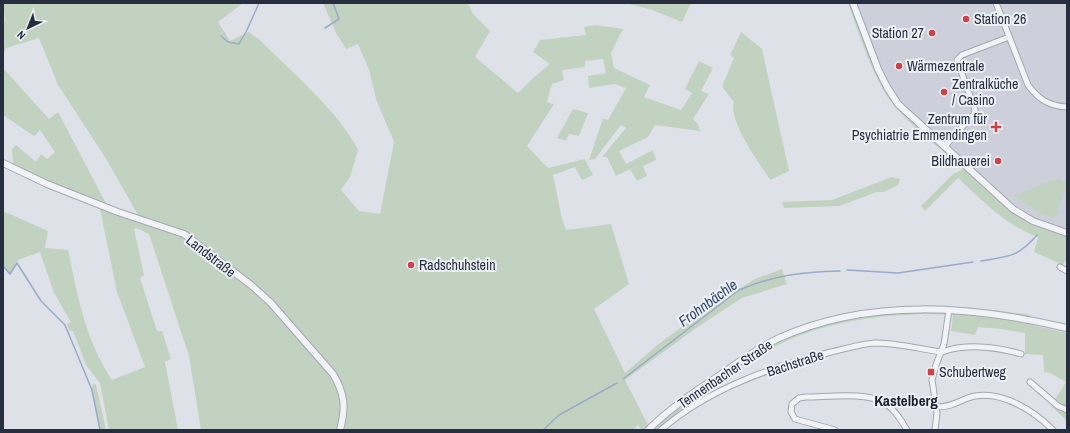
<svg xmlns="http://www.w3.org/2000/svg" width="1070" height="433" font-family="'Archivo Narrow',sans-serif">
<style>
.built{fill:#cdd0da}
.green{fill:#c2d2c0}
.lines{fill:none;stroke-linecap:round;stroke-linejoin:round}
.stream{stroke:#99abc9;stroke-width:1.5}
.minor-casing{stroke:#a4a8b2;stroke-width:7}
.tertiary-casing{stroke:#a4a8b2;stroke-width:8}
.minor{stroke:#f1f3f7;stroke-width:5}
.tertiary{stroke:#f1f3f7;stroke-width:6}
.poi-dot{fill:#d04147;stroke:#eef1f6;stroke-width:1.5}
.labels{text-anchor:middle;stroke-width:4;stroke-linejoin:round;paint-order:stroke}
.poi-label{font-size:14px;fill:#272e40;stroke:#eef1f6;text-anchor:start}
.street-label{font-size:14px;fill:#272e40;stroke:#eef1f6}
.water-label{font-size:15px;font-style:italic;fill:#314874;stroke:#eef1f6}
.neighbourhood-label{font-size:15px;font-weight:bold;fill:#1a1f30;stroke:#eef1f6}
</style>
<rect width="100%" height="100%" fill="#dfe1e8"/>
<path class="built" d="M854 3H1067V230L1033 218 1011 204 905 110 890 90Z"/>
<g class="green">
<path d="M3 3H243L218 22 230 41 249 32 261 41C292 72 340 113 358 150L350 177 341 190 359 211 380 214 394 142 376 99 369 70 358 44 346 49 336 33 323 3H468L473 14 490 31 475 57 518 93 533 78 550 64 533 52 540 40 586 35 584 27 596 25 623 29 611 53 614 68 650 85 644 97 681 110 692 93 685 89 699 61 713 68 701 91 709 94 693 119 698 124 700 131 655 125 648 137 619 151 626 164 653 150 656 160 643 166 647 176 637 181 630 169 616 176 607 157H602L626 128 621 125 595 159 589 160 603 118 608 120 626 88 615 84 589 88 588 76 606 73 603 59 585 61V67L562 70 564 80 552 84 547 102 554 104 527 146 548 168 585 159 593 175 582 180 575 167 553 175 562 219 566 230 611 224 629 284 594 309 625 373 656 346 703 311 755 279 782 269 787 284 742 298 699 326 625 380 648 425C675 404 703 384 731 364 749 352 768 338 788 330 865 300 951 303 1031 315L1028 324 1067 333V419L1066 420 1051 406 1066 382 1050 373 1044 372 1043 355 1025 354V333L1001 329 978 327 975 335 951 331 953 315C896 312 833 319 780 344 748 359 718 381 689 403 679 411 670 422 659 429 655 432 646 430 641 430L638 425 633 430H201L189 356 149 234 136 228 134 229 144 275 140 278 157 331H162L171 359 165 362 178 430H109L100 383 86 365 73 331H70L67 324 71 322 54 293 40 252 18 260 10 274 3 266V211L48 231 45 248 68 250C78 297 85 339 112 380L145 367 117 292 99 204 12 167 13 162 12 150 16 145 36 162 41 154 47 159 55 152 40 130 34 136 3 115V68L49 119 58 112 109 209 141 220 105 157 58 85 39 38 6 48 3 56V22L5 21Z"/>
<path d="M626 3H691L682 22 652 10Z"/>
<path d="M848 3H854L890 90 905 110 1011 204 1033 218 1067 230V258L1063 265 1034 252 1038 237C1005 225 984 202 958 178L925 211 921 206 953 174 964 169C940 148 912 128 892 103 874 80 858 32 848 3Z"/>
<path d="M741 32 762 49 789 171 770 180C760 164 727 120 734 102L723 88V84L734 58 730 55Z"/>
<path d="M573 109 588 113 579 136 569 134 566 141 557 138Z"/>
<path d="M892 177 900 179 898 185 884 192H877L839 206 784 208 782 202 832 200Z"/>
<path d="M1059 179 1067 183V187L1057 210 1060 212 1052 218 1039 213 1014 196 1053 180Z"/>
<path d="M93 383 96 385 106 430H100L92 390Z"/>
</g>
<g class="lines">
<g class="stream">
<path d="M325 28 339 19 333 3"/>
<path d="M221 36 228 42 239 44 247 30 259 3"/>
<path d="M981 261C1009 256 1017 258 1037 235"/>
<path d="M3 266 10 274 17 263 41 301 65 325 92 390 100 430"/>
<path d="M847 270 898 273 973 262"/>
<path d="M623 379 739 290C775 275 801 272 840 271"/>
<path d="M543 430 559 415 617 383"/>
</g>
<defs>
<g id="minor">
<path d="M996 3 1028 85C1038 99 1049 106 1067 107"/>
<path d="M945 146 974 114 975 110 957 60 962 55 1009 37"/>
<path d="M1060 267 1067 271"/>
<path d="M1030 382 1058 406 1067 410"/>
<path d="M937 407C955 407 960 399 975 396 1003 391 1034 411 1053 430"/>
<path d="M661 430C708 389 771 367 831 352 845 349 860 344 875 343 897 343 920 349 942 352 967 343 996 347 1021 354"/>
<path d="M835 430 795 419 791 412 792 404 799 398 806 397C828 397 868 391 886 404 895 410 901 420 907 430"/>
<path d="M935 430 937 413 932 380 936 365 944 344 949 310"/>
</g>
<g id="tertiary">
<path d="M853 3 878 69 887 87 898 104 1013 209 1033 221 1067 233"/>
<path d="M3 163 47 184 118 212 184 234 251 285 270 302 333 374C345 394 346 407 340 430"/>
<path d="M648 430C669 409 695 391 720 375 739 362 758 348 779 338 870 297 973 306 1067 328"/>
</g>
</defs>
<use href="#minor" class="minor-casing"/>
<use href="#tertiary" class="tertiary-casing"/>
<use href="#minor" class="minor"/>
<use href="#tertiary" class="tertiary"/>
</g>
<g class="poi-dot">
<circle cx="966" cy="19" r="4"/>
<circle cx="932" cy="33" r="4"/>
<circle cx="899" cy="66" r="4"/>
<circle cx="944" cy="92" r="4"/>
<path d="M994 121h4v4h4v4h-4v4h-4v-4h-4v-4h4z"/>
<circle cx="998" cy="161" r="4"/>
<circle cx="411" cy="265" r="4"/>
<rect x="927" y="368" width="8" height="8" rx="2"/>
</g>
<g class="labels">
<g class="poi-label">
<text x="974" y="24">Station 26</text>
<text x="924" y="38" text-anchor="end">Station 27</text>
<text x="907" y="71">Wärmezentrale</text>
<text x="952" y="89">Zentralküche<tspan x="952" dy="16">/ Casino</tspan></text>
<text x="987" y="124" text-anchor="end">Zentrum für<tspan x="987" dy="16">Psychiatrie Emmendingen</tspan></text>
<text x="990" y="166" text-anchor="end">Bildhauerei</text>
<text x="419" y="270">Radschuhstein</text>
<text x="939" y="377">Schubertweg</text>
</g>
<g class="street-label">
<text transform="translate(211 256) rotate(38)" y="5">Landstraße</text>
<text transform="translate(795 363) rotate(-18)" y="5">Bachstraße</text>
<text transform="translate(725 374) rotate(-34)" y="5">Tennenbacher Straße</text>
</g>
<g class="water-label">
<text transform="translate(708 303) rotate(-36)" y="5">Frohnbächle</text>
</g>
<g class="neighbourhood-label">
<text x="906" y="406">Kastelberg</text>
</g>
</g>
<rect width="1070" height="433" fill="none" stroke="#272e40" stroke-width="8"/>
<g transform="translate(28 28) rotate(223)" stroke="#eef1f6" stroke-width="3" paint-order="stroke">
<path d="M0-3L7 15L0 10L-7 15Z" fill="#272e40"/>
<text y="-6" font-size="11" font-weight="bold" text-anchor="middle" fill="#272e40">N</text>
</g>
</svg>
